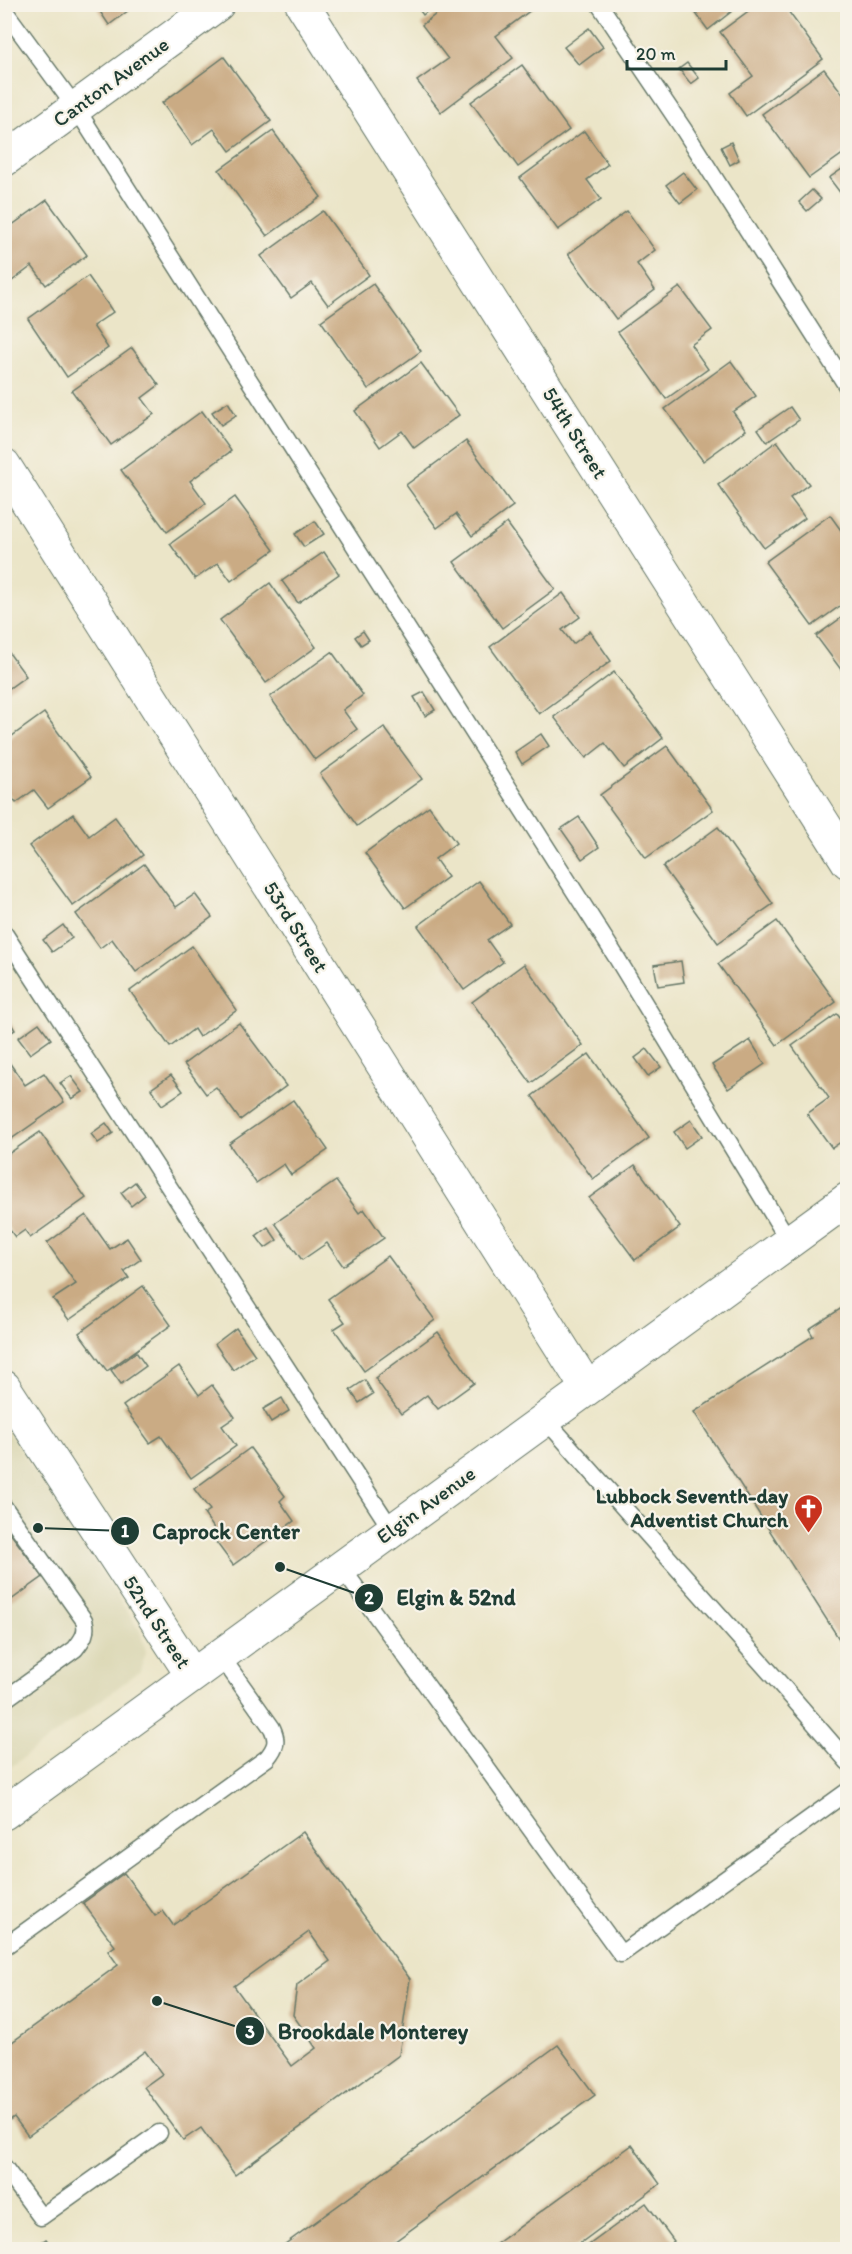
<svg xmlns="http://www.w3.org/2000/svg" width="852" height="2254" font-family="Itim,sans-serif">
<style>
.built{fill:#ddd9b7}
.building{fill:#caab84;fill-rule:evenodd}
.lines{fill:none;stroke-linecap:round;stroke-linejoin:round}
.lane-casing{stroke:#667868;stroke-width:19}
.street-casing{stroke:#667868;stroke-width:35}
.secondary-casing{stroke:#667868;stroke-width:35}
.lane{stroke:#fff;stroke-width:16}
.street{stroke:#fff;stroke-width:33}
.secondary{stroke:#fff;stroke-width:33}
.labels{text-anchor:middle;stroke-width:4.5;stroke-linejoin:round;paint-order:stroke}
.street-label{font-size:21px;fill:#1f3d34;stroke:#f7f3e8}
.poi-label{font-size:21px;font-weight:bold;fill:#1f3d34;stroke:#f7f3e8;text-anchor:end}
.leader{fill:none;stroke:#1f3d34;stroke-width:2}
.callout-dot{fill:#1f3d34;stroke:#f7f3e8;stroke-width:2}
.mark-label{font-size:18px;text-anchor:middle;font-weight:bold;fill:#fff}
.callout-label{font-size:22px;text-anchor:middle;font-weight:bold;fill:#1f3d34;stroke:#f7f3e8;stroke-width:4.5;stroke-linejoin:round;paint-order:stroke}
</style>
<rect width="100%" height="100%" fill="#f7f3e8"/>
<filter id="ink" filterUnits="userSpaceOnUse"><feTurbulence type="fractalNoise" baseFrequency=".0167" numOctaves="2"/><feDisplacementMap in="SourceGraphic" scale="12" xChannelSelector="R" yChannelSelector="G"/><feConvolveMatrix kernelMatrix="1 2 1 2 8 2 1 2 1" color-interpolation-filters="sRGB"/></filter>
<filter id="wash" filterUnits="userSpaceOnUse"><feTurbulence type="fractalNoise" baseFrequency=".008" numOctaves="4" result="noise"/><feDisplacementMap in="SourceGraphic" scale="24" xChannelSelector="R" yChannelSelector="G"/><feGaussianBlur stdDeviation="1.35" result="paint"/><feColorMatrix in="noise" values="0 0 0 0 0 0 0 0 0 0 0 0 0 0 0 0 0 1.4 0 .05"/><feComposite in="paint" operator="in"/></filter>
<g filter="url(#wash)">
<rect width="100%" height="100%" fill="#ebe5c8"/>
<path class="built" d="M4 1425 140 1631 146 1652 140 1671 5 1771Z"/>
<g id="blocks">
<g class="building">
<path d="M95 4H137L109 25Z"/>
<path d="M415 4H436L423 15Z"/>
<path d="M449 4H539L496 36 513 58 441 112 417 81 448 59 422 25Z"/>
<path d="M689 4H741L708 30Z"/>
<path d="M758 4H783L823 59 746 116 730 93 753 76 720 32Z"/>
<path d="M589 28 603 47 579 65 564 47Z"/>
<path d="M224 57 271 121 230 151 214 129 192 145 162 103Z"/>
<path d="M687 63 699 78 691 84 679 69Z"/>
<path d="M522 65 569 130 518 167 471 102Z"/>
<path d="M824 69 848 101V150L809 178 762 114Z"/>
<path d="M273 131 321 197 267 236 219 170Z"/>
<path d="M584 131 608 164 587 180 601 199 558 230 520 178Z"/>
<path d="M731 142 739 160 730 165 721 147Z"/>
<path d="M848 165V203L829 178Z"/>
<path d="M683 172 697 190 680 203 666 185Z"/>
<path d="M812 190 821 199 807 211 799 202Z"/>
<path d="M47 200 87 255 46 285 32 266 8 284 4 279V231Z"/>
<path d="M323 211 369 275 328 305 312 283 291 298 261 256Z"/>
<path d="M627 211 655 250 637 264 655 290 616 319 568 254Z"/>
<path d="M88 276 113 312 93 326 108 348 67 377 28 319Z"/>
<path d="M373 284 421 351 368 389 321 321Z"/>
<path d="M680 287 712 330 691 345 708 369 666 399 618 332Z"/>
<path d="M132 348 159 385 142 398 154 414 111 445 72 391Z"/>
<path d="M731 361 756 396 733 412 746 430 703 461 665 409Z"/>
<path d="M421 363 459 415 414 448 402 431 380 447 355 411Z"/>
<path d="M228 402 236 415 221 425 212 412Z"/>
<path d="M790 407 799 420 767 442 758 429Z"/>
<path d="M202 411 231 451 190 481 206 503 167 532 121 470Z"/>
<path d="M466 441 513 506 472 536 456 514 437 528 406 485Z"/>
<path d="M777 441 809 484 790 498 805 518 764 548 718 485Z"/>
<path d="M235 497 274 550 231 581 218 563 195 579 170 544Z"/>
<path d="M830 515 848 540V600L812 626 765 562Z"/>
<path d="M315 521 324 534 304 547 295 534Z"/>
<path d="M507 523 555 589 502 628 454 562Z"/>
<path d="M324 552 339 574 298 603 282 581Z"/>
<path d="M270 583 316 647 266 683 220 620Z"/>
<path d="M563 593 580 617 562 630 573 644 590 631 611 661 539 714 490 647Z"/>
<path d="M848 613V679L816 636Z"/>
<path d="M363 631 369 640 361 645 355 637Z"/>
<path d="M4 646 26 676 4 692Z"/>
<path d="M332 652 363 695 343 710 357 729 315 760 270 697Z"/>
<path d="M614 672 663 738 624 768 605 743 586 758 554 717Z"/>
<path d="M424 692 435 710 425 716 414 697Z"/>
<path d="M44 713 91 777 48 808 34 790 16 803 4 788V742Z"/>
<path d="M384 727 422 779 357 826 320 774Z"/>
<path d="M541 734 549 746 522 764 515 752Z"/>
<path d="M667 746 713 810 646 858 600 795Z"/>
<path d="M429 806 456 843 435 859 448 877 405 908 365 853Z"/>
<path d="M73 814 89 836 115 817 143 855 73 906 29 846Z"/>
<path d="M579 817 599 847 582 859 561 829Z"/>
<path d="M718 827 773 904 718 943 663 867Z"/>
<path d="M144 864 176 907 195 894 212 917 136 972 112 939 100 948 76 914Z"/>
<path d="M479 881 510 924 487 940 503 962 464 990 418 926Z"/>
<path d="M777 921 836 1002 777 1045 718 964Z"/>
<path d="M63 925 72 938 52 952 43 940Z"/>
<path d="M192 946 237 1010 199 1037 194 1029 170 1047 130 991Z"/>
<path d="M681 961 684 982 658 986 654 965Z"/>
<path d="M524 964 583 1045 531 1083 472 1002Z"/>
<path d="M837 1014 848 1028V1137L832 1148 807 1114 829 1098 792 1046Z"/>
<path d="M6 1016 15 1030 4 1037V1017Z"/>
<path d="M39 1023 51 1039 30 1054 18 1038Z"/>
<path d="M239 1023 286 1086 240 1120 216 1087 206 1094 184 1064Z"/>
<path d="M750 1040 765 1064 728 1089 712 1065Z"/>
<path d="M647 1049 661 1067 648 1076 635 1058Z"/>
<path d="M589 1054 649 1138 593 1179 532 1096Z"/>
<path d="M4 1055 25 1085 44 1073 64 1102 4 1144Z"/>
<path d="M171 1075 183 1091 162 1105 151 1089Z"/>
<path d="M71 1076 83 1092 72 1099 60 1083Z"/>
<path d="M293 1100 328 1150 291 1175 284 1164 256 1183 229 1144Z"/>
<path d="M691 1120 702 1136 685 1148 674 1132Z"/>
<path d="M106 1123 113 1133 98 1143 91 1134Z"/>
<path d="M40 1132 86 1198 30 1238 25 1230 15 1237 4 1222V1157Z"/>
<path d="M635 1165 680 1227 635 1260 589 1198Z"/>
<path d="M336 1181 359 1213 364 1209 384 1238 343 1266 327 1243 302 1260 275 1223Z"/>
<path d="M135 1182 145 1195 131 1206 121 1193Z"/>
<path d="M86 1215 110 1249 127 1238 141 1259 124 1271 129 1278 69 1320 53 1299 76 1284 47 1243Z"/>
<path d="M268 1227 277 1240 265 1248 256 1236Z"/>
<path d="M388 1256 435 1320 364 1371 334 1329 345 1322 328 1299Z"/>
<path d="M143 1286 171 1325 107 1371 79 1333Z"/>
<path d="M848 1304V1653L694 1412 813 1336 809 1329Z"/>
<path d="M236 1328 255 1355 233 1370 215 1344Z"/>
<path d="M438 1332 474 1383 438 1409 427 1395 401 1414 375 1378Z"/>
<path d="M136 1352 146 1366 121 1384 111 1370Z"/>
<path d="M179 1366 199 1395 212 1385 235 1417 222 1426 236 1446 191 1478 161 1436 150 1443 123 1406Z"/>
<path d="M365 1380 373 1394 359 1403 350 1390Z"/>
<path d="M282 1398 289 1411 271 1422 263 1409Z"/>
<path d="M250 1448 285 1496 280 1501 294 1521 233 1565 213 1538 218 1534 204 1514 210 1510 194 1489Z"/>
<path d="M4 1525 43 1577 4 1605Z"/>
<path d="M303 1832 410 1979 399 2055 235 2175 201 2128 183 2140 144 2087 162 2074 145 2051 28 2136 14 2117 4 2124V2048L118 1965 108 1951 115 1946 83 1903 124 1873 155 1916 163 1911 173 1925ZM309 1932 330 1961 297 1985 293 2015 316 2048 292 2066 234 1986Z"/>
<path d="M558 2045 595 2095 383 2250H277Z"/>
<path d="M632 2145 660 2184 571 2250H488Z"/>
<path d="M646 2203 674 2241 662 2250H582Z"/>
<path d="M46 2239 54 2250H39L36 2246Z"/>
</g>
</g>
</g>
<g filter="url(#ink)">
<use href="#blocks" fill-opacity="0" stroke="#667868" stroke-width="1.5"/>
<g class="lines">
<defs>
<g id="lane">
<path d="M599 4 684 130 848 388"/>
<path d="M4 10 76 108 615 955 789 1241"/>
<path d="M4 933 392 1530"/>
<path d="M545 1419 784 1688 848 1762"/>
<path d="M4 1507 84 1620C88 1632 83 1639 75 1649L4 1700"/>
<path d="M341 1567 621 1954 848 1791"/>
<path d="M4 1947 267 1758C276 1747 278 1741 272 1728L220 1655"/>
<path d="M4 2167 41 2217 159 2133"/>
</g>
<g id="street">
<path d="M302 4 848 862"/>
<path d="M4 160 218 4"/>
<path d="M4 465 587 1388"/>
<path d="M4 1387 192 1675"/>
</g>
<path id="secondary" d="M4 1813 848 1199"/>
</defs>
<use href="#lane" class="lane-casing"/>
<use href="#street" class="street-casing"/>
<use href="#secondary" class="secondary-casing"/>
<use href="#lane" class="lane"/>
<use href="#street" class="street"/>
<use href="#secondary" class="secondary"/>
</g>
</g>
<defs>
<symbol id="church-pin" viewBox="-11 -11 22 30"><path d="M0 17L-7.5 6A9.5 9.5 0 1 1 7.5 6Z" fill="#c8321e" stroke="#f7f3e8"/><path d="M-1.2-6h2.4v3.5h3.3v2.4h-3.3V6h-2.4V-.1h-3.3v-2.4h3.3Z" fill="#fff"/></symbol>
</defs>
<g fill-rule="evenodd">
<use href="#church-pin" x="792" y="1492" width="33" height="45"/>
</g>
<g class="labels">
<g class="street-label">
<text transform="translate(111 82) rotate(-36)" y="7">Canton Avenue</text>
<text transform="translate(575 433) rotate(58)" y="7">54th Street</text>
<text transform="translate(296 927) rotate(58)" y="7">53rd Street</text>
<text transform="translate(426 1505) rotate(-36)" y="7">Elgin Avenue</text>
<text transform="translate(157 1622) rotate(57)" y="7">52nd Street</text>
</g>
<g class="poi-label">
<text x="788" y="1503">Lubbock Seventh-day<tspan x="788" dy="24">Adventist Church</tspan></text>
</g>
</g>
<path class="leader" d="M38 1528L125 1531M280 1567L369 1598M157 2001L250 2031"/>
<g class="callout-dot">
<circle cx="38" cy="1528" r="6"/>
<circle cx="280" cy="1567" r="6"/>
<circle cx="157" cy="2001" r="6"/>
<circle cx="125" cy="1531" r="15"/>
<circle cx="369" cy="1598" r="15"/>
<circle cx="250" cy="2031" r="15"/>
</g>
<g class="mark-label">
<text x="125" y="1537">1</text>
<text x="369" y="1604">2</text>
<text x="250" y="2038">3</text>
</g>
<g class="callout-label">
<text x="226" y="1539">Caprock Center</text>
<text x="456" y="1605">Elgin &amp; 52nd</text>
<text x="373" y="2039">Brookdale Monterey</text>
</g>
<rect width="852" height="2254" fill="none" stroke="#f7f3e8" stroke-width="24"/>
<path d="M627 60v9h99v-9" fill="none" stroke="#1f3d34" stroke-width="3"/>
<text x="636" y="60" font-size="18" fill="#1f3d34" stroke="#f7f3e8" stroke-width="4.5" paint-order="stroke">20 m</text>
</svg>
